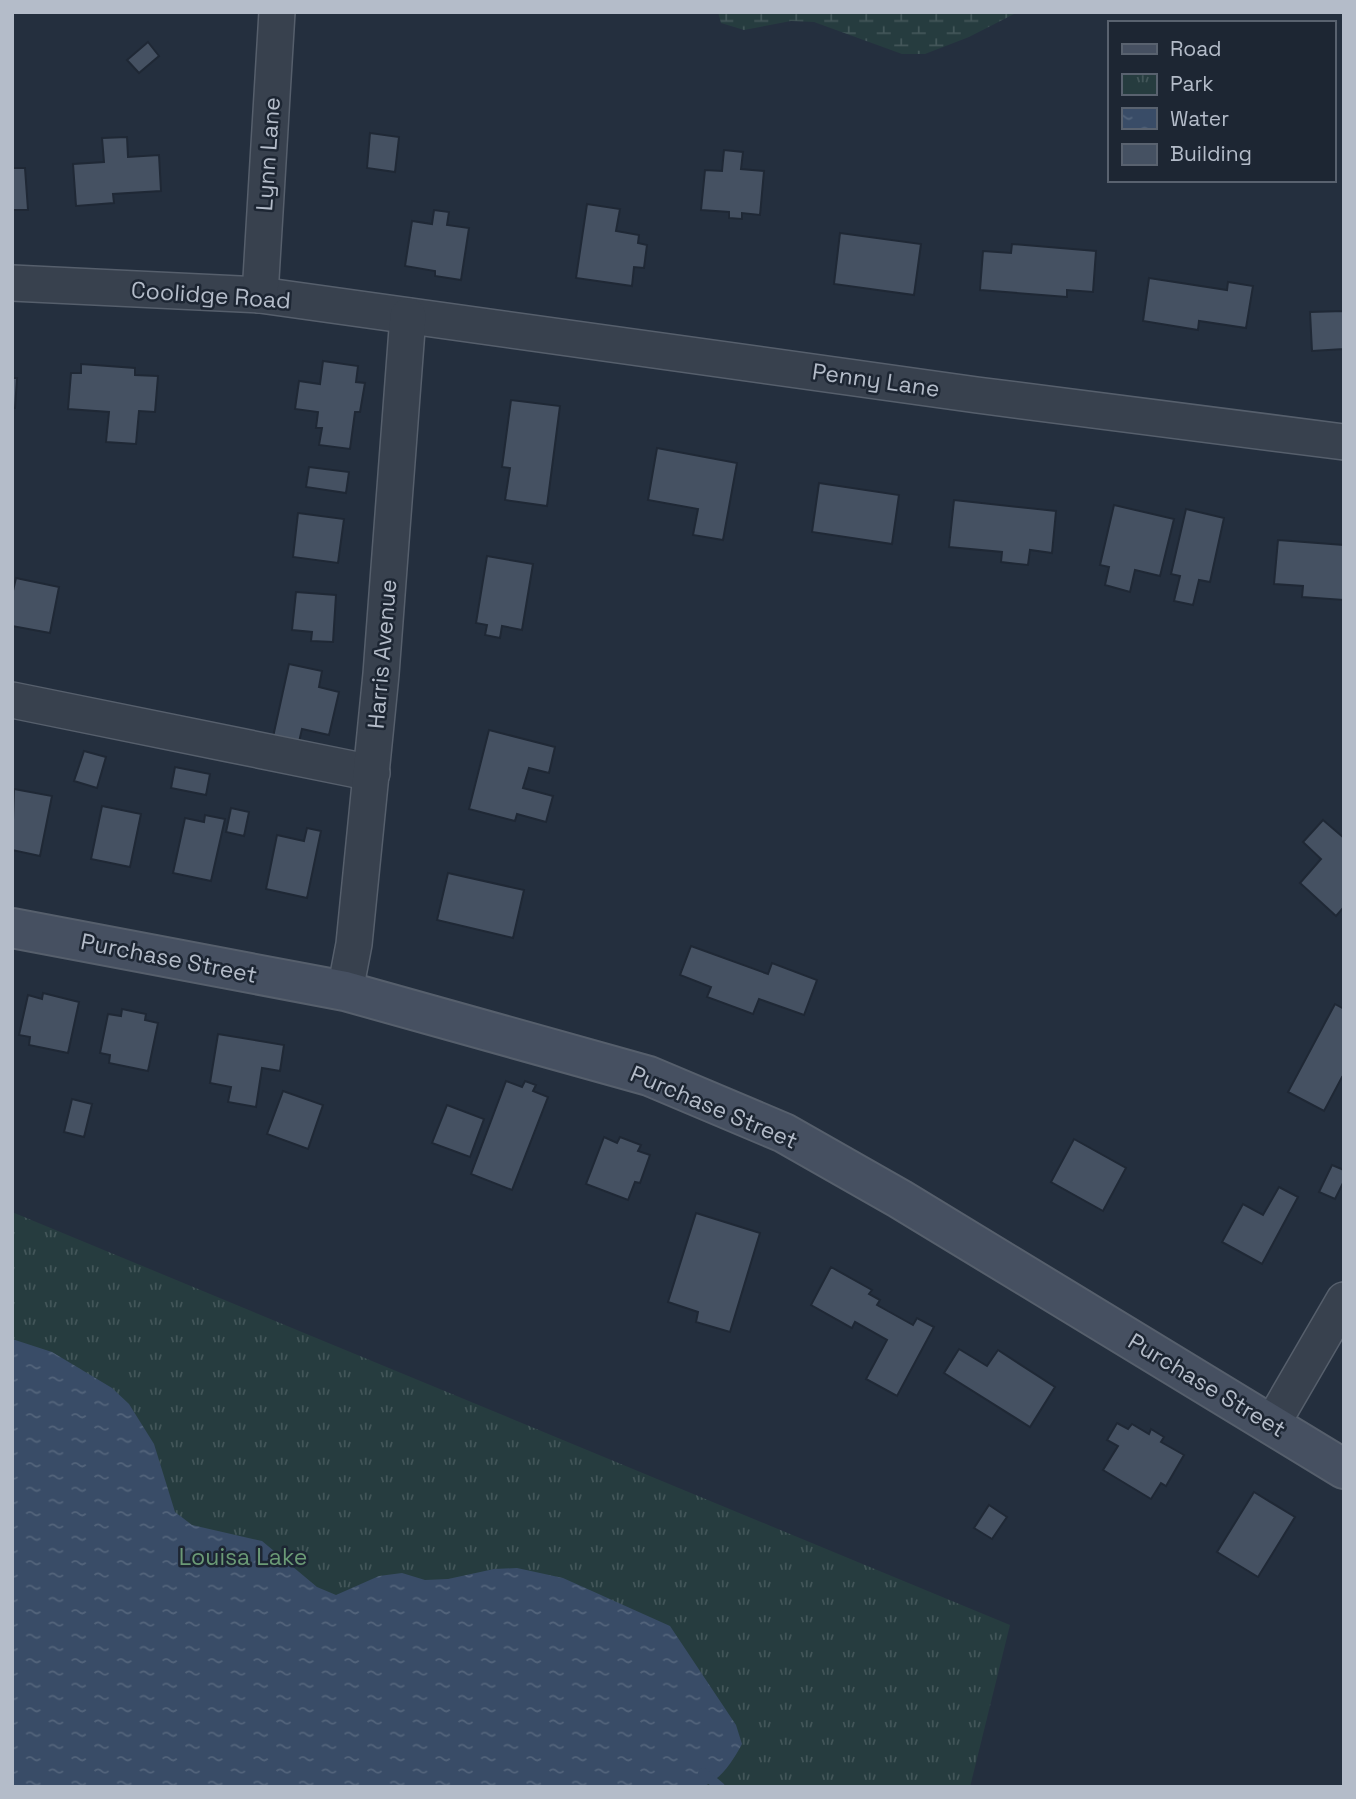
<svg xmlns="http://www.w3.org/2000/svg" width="1356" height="1799" font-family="'Space Grotesk',sans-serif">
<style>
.wetland{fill:url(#wetland-marsh)}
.park{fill:url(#park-tufts)}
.water{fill:url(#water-ripples)}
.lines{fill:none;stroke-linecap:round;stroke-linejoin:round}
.stream{stroke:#394c67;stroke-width:10}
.building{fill:#455162;stroke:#1f2835;stroke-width:2}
.minor-casing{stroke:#565f6c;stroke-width:38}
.secondary-casing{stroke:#565f6c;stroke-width:42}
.minor{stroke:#38414e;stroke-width:35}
.secondary{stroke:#465061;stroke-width:38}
.labels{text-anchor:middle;stroke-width:5;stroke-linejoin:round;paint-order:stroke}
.street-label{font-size:23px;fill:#b4bcc9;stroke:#1d2633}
.park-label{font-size:23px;fill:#6b9a76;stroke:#1d2633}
</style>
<defs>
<pattern id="wetland-marsh" width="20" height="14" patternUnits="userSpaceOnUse" patternTransform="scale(1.75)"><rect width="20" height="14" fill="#263c3f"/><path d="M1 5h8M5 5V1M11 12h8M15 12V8" fill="none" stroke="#435659"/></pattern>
<pattern id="park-tufts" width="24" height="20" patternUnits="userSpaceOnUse" patternTransform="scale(1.75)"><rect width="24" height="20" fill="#263c3f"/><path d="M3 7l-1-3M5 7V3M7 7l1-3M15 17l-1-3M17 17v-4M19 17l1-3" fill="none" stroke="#435659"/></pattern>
<pattern id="water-ripples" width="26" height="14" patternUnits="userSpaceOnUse" patternTransform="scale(1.75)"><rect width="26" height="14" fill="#394c67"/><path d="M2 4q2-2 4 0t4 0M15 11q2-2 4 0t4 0" fill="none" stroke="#53647b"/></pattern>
</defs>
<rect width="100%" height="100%" fill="#242f3e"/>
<path class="wetland" d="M718 12H1018L969 37 925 54H902L814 22 791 21 744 30 721 23Z"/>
<path class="park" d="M12 1212 1010 1625 970 1787H12Z"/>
<path class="water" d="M12 1339 52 1352 112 1388 129 1404 154 1444 175 1512 192 1525 262 1541 317 1587 336 1595 379 1576 402 1573 425 1580 448 1579 494 1569 517 1568 563 1578 670 1626 736 1725 742 1744C732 1762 722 1779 702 1787H12Z"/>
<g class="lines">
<path class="stream" d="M703 1773 720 1787"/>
</g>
<g class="building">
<path d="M148 42 159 56 139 73 127 60Z"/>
<path d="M370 133 399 137 395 172 367 168Z"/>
<path d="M127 137 128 157 159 155 161 191 113 194 114 203 76 206 73 164 104 162 102 138Z"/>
<path d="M724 150 743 152 741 169 764 171 760 215 742 213V219L729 218V212L701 210 705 170 722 171Z"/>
<path d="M12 168H25L28 210H12Z"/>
<path d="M587 204 620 209 616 231 639 235 638 243 647 245 644 268 634 267 632 286 576 278Z"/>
<path d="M434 210 449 212 447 225 469 228 461 280 435 276V271L405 266 412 221 432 224Z"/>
<path d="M840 233 921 244 914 295 834 284Z"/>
<path d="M1012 244 1096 251 1093 292 1067 290V297L980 290 983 251 1011 253Z"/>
<path d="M1149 278 1227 290 1228 282 1253 286 1246 328 1199 321 1198 330 1143 321Z"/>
<path d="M1344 311V349L1312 351 1310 312Z"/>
<path d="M323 361 358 366 356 382 365 383 360 412H355L350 449 319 445 322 428H316L318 412 295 409 299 381 320 384Z"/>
<path d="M81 364 135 368V375L158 376 155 412 139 411 136 444 106 442 109 412 68 409 71 373H81Z"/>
<path d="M12 378H17L15 408H12Z"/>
<path d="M511 400 560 406 547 506 505 500 510 468 502 467Z"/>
<path d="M657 448 737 463 723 540 693 535 698 509 648 500Z"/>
<path d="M309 467 349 472 346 493 306 487Z"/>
<path d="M819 483 899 495 892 544 812 532Z"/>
<path d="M954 500 1056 511 1052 553 1030 550 1028 565 1001 562 1002 552 949 547Z"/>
<path d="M1114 505 1174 519 1160 576 1135 570 1130 592 1105 585 1109 567 1100 565Z"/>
<path d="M1186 509 1224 518 1210 582 1199 580 1193 605 1174 601 1180 576 1171 574Z"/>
<path d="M298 513 344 519 338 563 293 557Z"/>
<path d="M1278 540 1344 545V600L1302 597 1303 586 1274 584Z"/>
<path d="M487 556 533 564 522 630 502 626 500 638 485 635 487 625 476 623Z"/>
<path d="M16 578 59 587 50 633 12 626V595Z"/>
<path d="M296 592 336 595 333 642 311 641 312 632 292 630Z"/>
<path d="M289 664 322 671 319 687 339 692 329 735 302 729 299 742 273 737Z"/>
<path d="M489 730 555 747 549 773 529 768 523 788 553 796 546 822 517 814 515 821 469 809Z"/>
<path d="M84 751 106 757 97 788 74 781Z"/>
<path d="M175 767 210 774 206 795 171 788Z"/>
<path d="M14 789 52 796 40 856 12 850Z"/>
<path d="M102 806 141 814 130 867 91 859Z"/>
<path d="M231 808 249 812 244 836 226 832Z"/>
<path d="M205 815 225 819 211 881 173 873 185 818 204 822Z"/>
<path d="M1323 820 1344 838V907L1336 916 1300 883 1321 859 1303 842Z"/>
<path d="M307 828 321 831 307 898 266 889 277 835 304 841Z"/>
<path d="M448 873 524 890 513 938 437 920Z"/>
<path d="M691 946 768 974 772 963 817 980 804 1015 759 999 753 1014 707 997 711 987 680 975Z"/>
<path d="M43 993 79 1002 68 1053 29 1045 30 1037 19 1035 28 995 42 999Z"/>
<path d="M1335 1004 1344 1009V1078L1342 1077 1324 1111 1288 1092Z"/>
<path d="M122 1009 146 1014 145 1020 158 1023 148 1071 109 1063 110 1055 100 1053 108 1014 121 1016Z"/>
<path d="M218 1034 284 1045 280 1071 262 1068 256 1107 228 1102 231 1087 210 1083Z"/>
<path d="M506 1081 522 1087 525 1081 536 1085 533 1091 548 1097 512 1190 471 1174Z"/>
<path d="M283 1091 323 1105 308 1149 267 1134Z"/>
<path d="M72 1099 92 1104 84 1137 64 1132Z"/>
<path d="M447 1105 484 1119 470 1157 432 1143Z"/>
<path d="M604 1137 617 1143 620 1137 641 1145 638 1151 650 1155 640 1183 635 1182 628 1200 586 1184Z"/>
<path d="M1074 1139 1126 1168 1103 1211 1051 1182Z"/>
<path d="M1332 1165 1344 1170V1181L1335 1199 1319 1192Z"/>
<path d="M1279 1187 1298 1197 1262 1264 1222 1242 1243 1204 1263 1215Z"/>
<path d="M696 1213 760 1233 730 1332 696 1322 698 1312 668 1302Z"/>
<path d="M831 1267 872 1290 869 1294 880 1300 877 1305 913 1325 917 1318 934 1327 897 1396 866 1379 887 1340 855 1322 852 1328 811 1305Z"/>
<path d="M959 1349 987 1366 998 1350 1055 1387 1030 1427 944 1373Z"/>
<path d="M1117 1423 1128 1429 1132 1424 1149 1434 1151 1429 1164 1437 1161 1442 1184 1455 1166 1486 1161 1483 1151 1499 1103 1470 1118 1446 1107 1440Z"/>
<path d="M1254 1492 1295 1517 1258 1577 1217 1552Z"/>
<path d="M989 1505 1007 1517 992 1539 974 1528Z"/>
</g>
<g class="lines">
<defs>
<g id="minor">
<path d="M12 283 260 295 977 395 1344 442"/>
<path d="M260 295 277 12"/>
<path d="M12 700 372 773"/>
<path d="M345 991 354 944 381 674 408 316"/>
<path d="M1272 1424 1344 1300"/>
</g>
<path id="secondary" d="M12 928 345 991 649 1076 784 1133 900 1199 1344 1469"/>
</defs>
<use href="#minor" class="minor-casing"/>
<use href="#secondary" class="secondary-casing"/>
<use href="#minor" class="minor"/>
<use href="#secondary" class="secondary"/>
</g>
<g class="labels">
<g class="street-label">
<text transform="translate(268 154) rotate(-86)" y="8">Lynn Lane</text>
<text transform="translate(211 295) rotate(4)" y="8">Coolidge Road</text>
<text transform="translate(876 380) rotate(8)" y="8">Penny Lane</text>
<text transform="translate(382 654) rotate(-85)" y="8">Harris Avenue</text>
<text transform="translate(169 958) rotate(11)" y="8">Purchase Street</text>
<text transform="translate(714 1107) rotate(23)" y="8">Purchase Street</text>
<text transform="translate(1207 1385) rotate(31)" y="8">Purchase Street</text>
</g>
<g class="park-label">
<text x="243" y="1565">Louisa Lake</text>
</g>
</g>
<rect width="1356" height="1799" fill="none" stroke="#b4bcc9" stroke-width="28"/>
<rect x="1108" y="21" width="228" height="161" fill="#1d2633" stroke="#59626f" stroke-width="2"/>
<rect x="1122" y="44" width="35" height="10" fill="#465061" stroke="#59626f" stroke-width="2"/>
<text x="1170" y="56" font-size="21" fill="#b4bcc9">Road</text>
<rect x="1122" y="74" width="35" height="21" fill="url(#park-tufts)" stroke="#59626f" stroke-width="2"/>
<text x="1170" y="91" font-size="21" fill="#b4bcc9">Park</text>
<rect x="1122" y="108" width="35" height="21" fill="url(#water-ripples)" stroke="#59626f" stroke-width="2"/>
<text x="1170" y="126" font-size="21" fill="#b4bcc9">Water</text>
<rect x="1122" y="144" width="35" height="21" fill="#455162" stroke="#59626f" stroke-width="2"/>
<text x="1170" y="161" font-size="21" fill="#b4bcc9">Building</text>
</svg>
